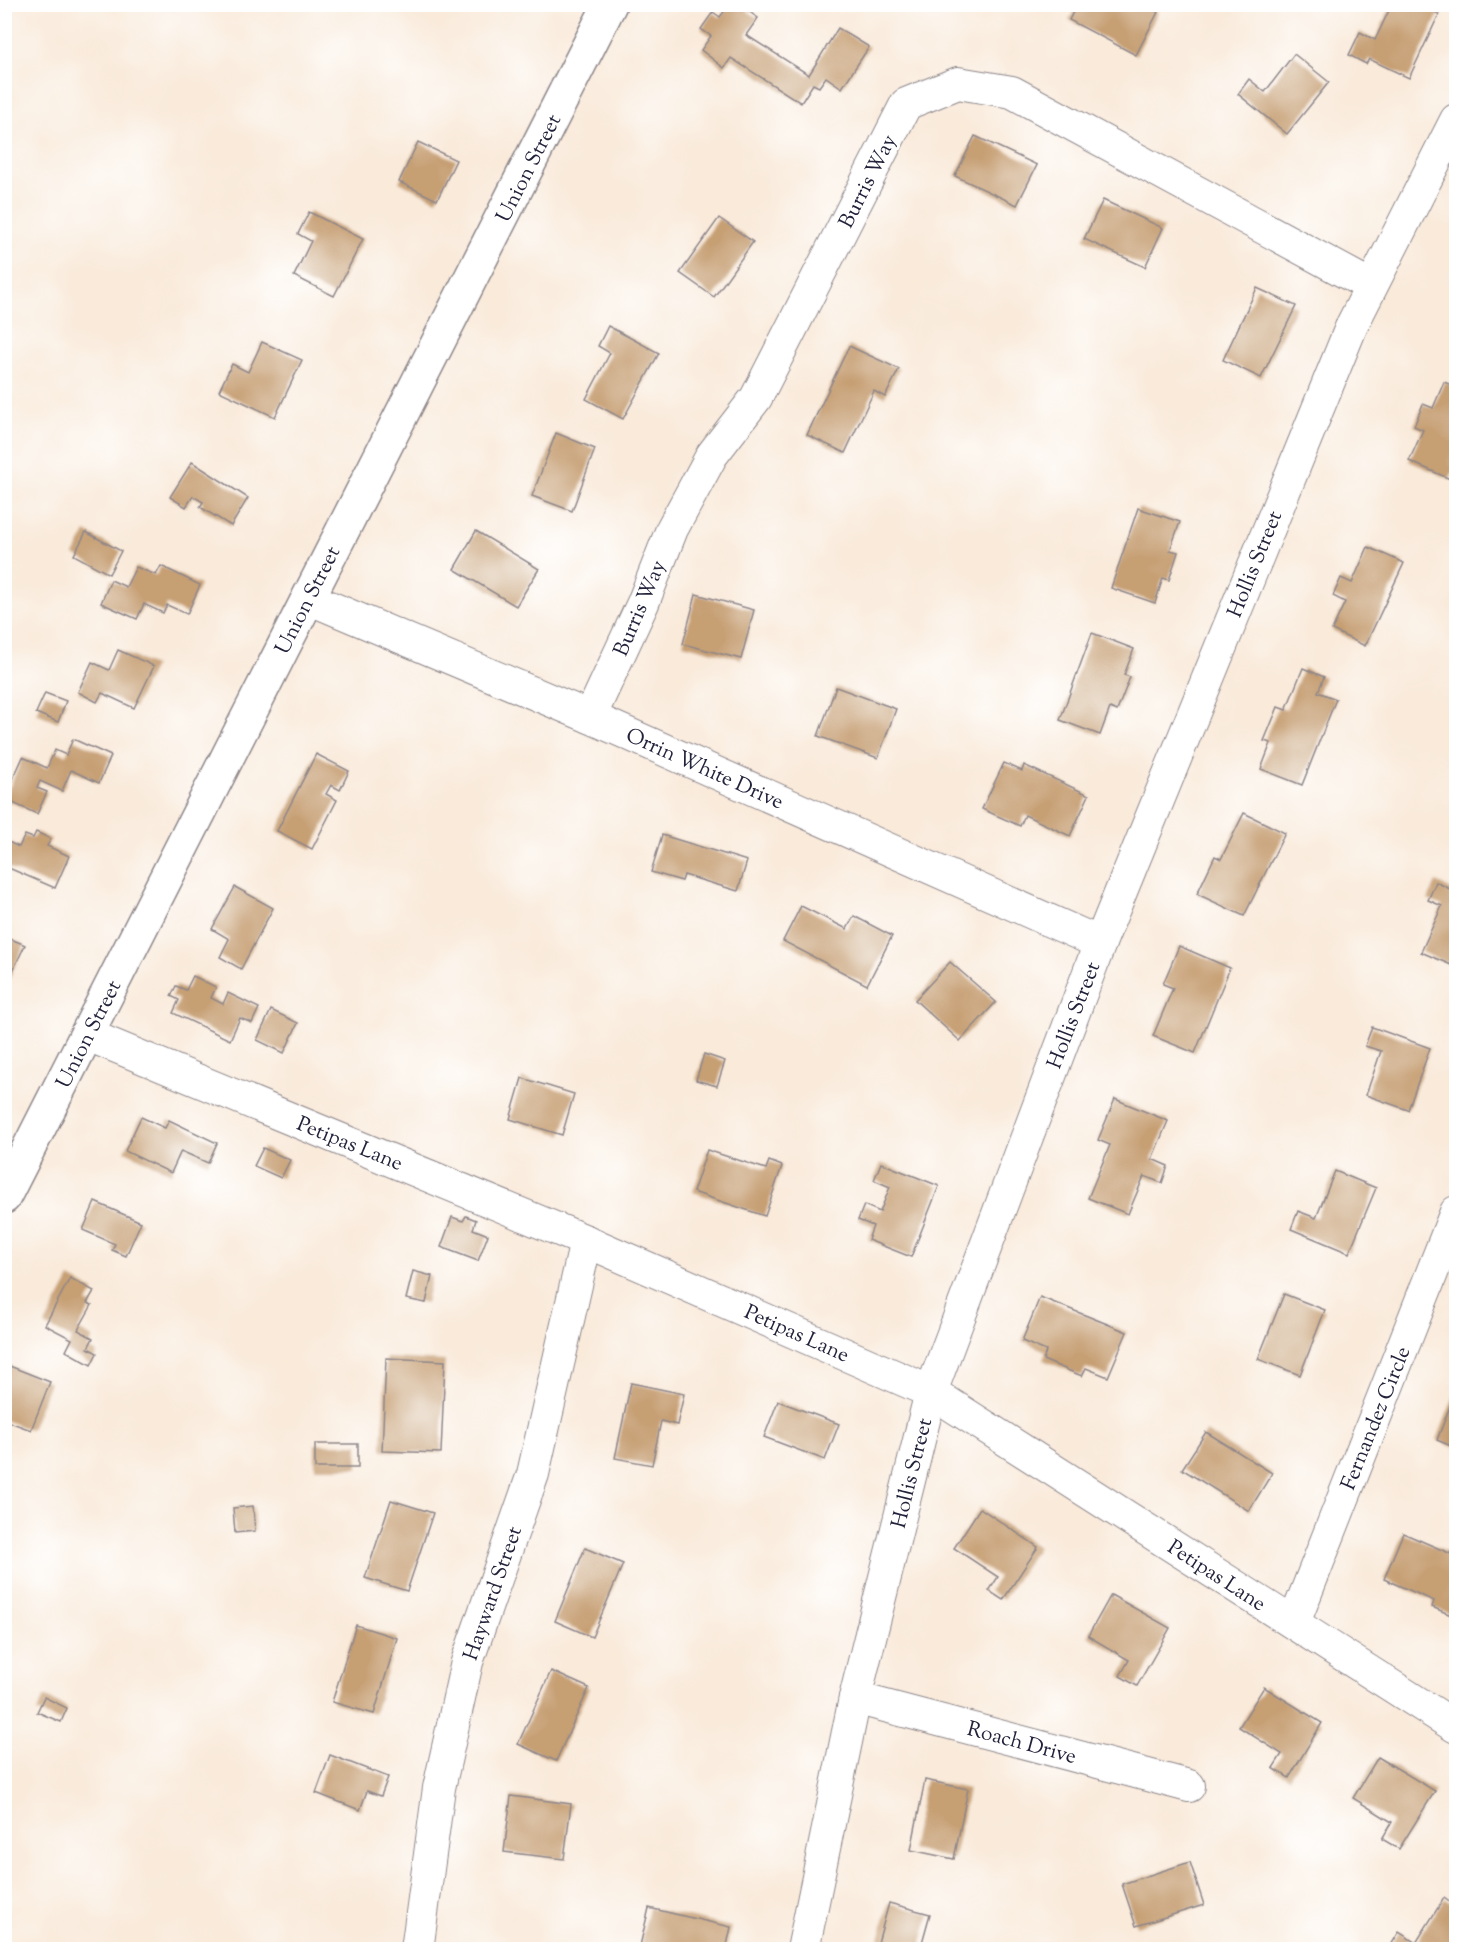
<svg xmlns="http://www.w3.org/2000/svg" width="1461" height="1954" font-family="'Sorts Mill Goudy',serif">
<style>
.building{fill:#c69f73}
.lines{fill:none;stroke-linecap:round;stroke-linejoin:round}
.street-casing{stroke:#8e868a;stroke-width:34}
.secondary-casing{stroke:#8e868a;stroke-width:36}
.street{stroke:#fff;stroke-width:32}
.secondary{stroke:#fff;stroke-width:33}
.labels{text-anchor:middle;stroke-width:6;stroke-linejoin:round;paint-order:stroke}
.street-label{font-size:21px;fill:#22223b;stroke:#fff}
</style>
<rect width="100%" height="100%" fill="#fff"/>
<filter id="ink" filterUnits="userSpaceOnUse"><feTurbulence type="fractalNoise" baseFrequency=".0167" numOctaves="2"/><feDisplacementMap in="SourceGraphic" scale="12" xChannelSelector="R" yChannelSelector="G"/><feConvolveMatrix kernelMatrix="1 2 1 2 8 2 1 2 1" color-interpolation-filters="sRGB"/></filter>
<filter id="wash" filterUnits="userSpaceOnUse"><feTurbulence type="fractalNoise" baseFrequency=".008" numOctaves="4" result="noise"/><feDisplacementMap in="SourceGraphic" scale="24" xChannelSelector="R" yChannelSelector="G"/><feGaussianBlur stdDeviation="1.35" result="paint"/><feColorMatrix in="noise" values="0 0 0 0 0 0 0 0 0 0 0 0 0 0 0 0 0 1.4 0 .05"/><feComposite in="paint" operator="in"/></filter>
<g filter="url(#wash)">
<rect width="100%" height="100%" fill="#f9eada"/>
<g id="blocks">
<g class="building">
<path d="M730 4H738L758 18 746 35 809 75 838 28 869 47 842 88 826 77 819 87 813 84 801 103 731 58 724 68 701 50 711 36 701 29 713 12 720 17Z"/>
<path d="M1077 4H1143L1158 12 1136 55 1069 20Z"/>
<path d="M1392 4H1418L1439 14 1409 78 1369 59 1366 64 1349 55 1360 32 1375 40Z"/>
<path d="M1294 54 1329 82 1287 134 1238 94 1249 79 1265 92Z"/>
<path d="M975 136 1037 165 1017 205 955 176Z"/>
<path d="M418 142 456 160 437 200 399 182Z"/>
<path d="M1103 200 1163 228 1145 267 1084 239Z"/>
<path d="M309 212 363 239 334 296 294 276 311 241 298 234Z"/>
<path d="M719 218 753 242 714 297 680 273Z"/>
<path d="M1257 288 1296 306 1261 378 1223 360Z"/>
<path d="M608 326 659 353 623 419 586 399 610 353 598 346Z"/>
<path d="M262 342 302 360 275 417 219 391 232 364 248 372Z"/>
<path d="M849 346 899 369 885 397 874 391 845 453 807 435Z"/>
<path d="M1444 382 1456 387V465L1450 479 1409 461 1423 430 1414 426 1423 404 1433 408Z"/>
<path d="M556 433 595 449 572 511 532 496Z"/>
<path d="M192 462 248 498 231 526 200 507 203 502 193 496 186 507 170 497Z"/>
<path d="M1138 508 1180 522 1170 550 1178 552 1169 580 1163 578 1155 603 1111 588Z"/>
<path d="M476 531 539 569 516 606 454 569Z"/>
<path d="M86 532 121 551 109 574 74 555Z"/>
<path d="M1368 547 1404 563 1365 646 1332 630 1345 602 1333 596 1341 578 1352 583Z"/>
<path d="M161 566 200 585 187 614 167 605 163 613 144 604 137 619 101 603 111 580 126 587 136 567 156 575Z"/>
<path d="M696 594 754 610 741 659 683 644Z"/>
<path d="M1092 633 1134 649 1124 675 1130 677 1117 711 1110 708 1100 735 1060 720Z"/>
<path d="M118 650 154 666 134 708 102 693 97 702 78 692 92 662 109 670Z"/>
<path d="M1303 668 1324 677 1318 692 1336 699 1302 785 1261 769 1271 743 1264 741 1278 707 1286 710Z"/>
<path d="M836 687 896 709 878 758 818 736Z"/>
<path d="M45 693 66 701 58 722 36 713Z"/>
<path d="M73 739 111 756 99 783 71 770 62 791 40 781 37 788 47 792 37 814 4 799 23 757 47 768 55 750 66 755Z"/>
<path d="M316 754 349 771 340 790 331 785 326 794 337 800 312 849 277 831Z"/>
<path d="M1004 763 1022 771 1024 765 1089 795 1070 836 1025 815 1020 826 982 809Z"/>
<path d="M1244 813 1285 833 1244 916 1197 894 1215 856 1221 859Z"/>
<path d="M36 832 51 839 47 846 69 856 55 888 4 866V845L6 841 19 847 25 835 33 838Z"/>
<path d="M662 835 747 861 738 891 684 875 682 881 651 872Z"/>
<path d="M1436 882 1456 892V967L1421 952 1442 906 1428 900Z"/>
<path d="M235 887 273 908 241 969 220 957 229 939 212 929Z"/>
<path d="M801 906 847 929 854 916 892 936 867 985 783 941Z"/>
<path d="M4 936 25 945 8 981 4 979Z"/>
<path d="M1179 946 1230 968 1195 1053 1153 1036 1173 988 1163 984Z"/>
<path d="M950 962 996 1002 960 1041 915 1000Z"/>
<path d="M193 976 216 987 211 998 223 1004 228 993 259 1008 252 1023 240 1018 230 1040 173 1013 179 1000 171 996 176 986 186 990Z"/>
<path d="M271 1010 298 1023 284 1053 257 1040Z"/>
<path d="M1372 1027 1430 1048 1408 1110 1366 1095 1381 1051 1365 1046Z"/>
<path d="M704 1054 725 1061 717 1086 696 1080Z"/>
<path d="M522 1078 574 1094 562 1135 510 1119Z"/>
<path d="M1115 1099 1168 1121 1152 1159 1168 1166 1162 1183 1144 1176 1128 1214 1088 1198 1110 1145 1098 1140Z"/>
<path d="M141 1117 165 1128 169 1120 217 1143 208 1163 181 1151 171 1173 125 1151Z"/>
<path d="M263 1148 290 1160 281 1178 254 1166Z"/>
<path d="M707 1150 766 1169 769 1161 782 1166 765 1216 693 1192Z"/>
<path d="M881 1163 939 1186 911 1257 868 1240 873 1226 858 1220 864 1205 880 1212 890 1187 874 1180Z"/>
<path d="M1335 1171 1376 1188 1349 1253 1291 1229 1298 1211 1316 1218Z"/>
<path d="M95 1202 141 1222 126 1256 112 1250 115 1244 83 1230Z"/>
<path d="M466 1216 476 1220 473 1229 488 1235 478 1261 441 1247 452 1217 463 1221Z"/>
<path d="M413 1271 432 1276 426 1303 406 1299Z"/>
<path d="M70 1278 94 1291 87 1303 92 1305 78 1330 93 1338 88 1348 97 1353 91 1365 66 1351 72 1339 45 1325Z"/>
<path d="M1284 1294 1325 1310 1300 1375 1258 1359Z"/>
<path d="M1040 1297 1127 1332 1108 1377 1086 1368 1082 1376 1043 1360 1046 1351 1022 1341Z"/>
<path d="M386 1358 445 1361 441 1453 382 1451Z"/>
<path d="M7 1365 50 1382 31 1430 4 1420V1371Z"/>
<path d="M631 1383 684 1394 677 1425 661 1421 652 1465 615 1458Z"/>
<path d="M1456 1391V1448L1437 1440Z"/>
<path d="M778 1401 839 1424 825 1460 764 1437Z"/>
<path d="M1206 1432 1272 1473 1249 1511 1182 1469Z"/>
<rect x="315" y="1444" width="43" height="24"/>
<path d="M391 1500 433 1513 407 1591 365 1578Z"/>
<path d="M253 1506 255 1531 235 1533 233 1508Z"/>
<path d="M980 1508 1038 1547 1003 1600 989 1591 998 1577 954 1548Z"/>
<path d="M1403 1533 1456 1556V1617L1432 1607 1434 1601 1384 1579Z"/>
<path d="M585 1548 623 1564 592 1637 555 1621Z"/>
<path d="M1111 1595 1170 1628 1137 1686 1120 1676 1129 1660 1088 1636Z"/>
<path d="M356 1625 397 1638 374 1714 332 1702Z"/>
<path d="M551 1671 589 1688 556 1761 518 1744Z"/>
<path d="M1264 1687 1322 1723 1289 1778 1273 1768 1282 1754 1239 1727Z"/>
<path d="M44 1697 67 1708 61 1722 37 1712Z"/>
<path d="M330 1755 388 1777 381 1796 367 1791 360 1810 316 1793Z"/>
<path d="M1378 1757 1435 1791 1399 1849 1382 1839 1392 1822 1353 1798Z"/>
<path d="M925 1780 968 1789 954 1859 911 1850Z"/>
<path d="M511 1796 571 1804 564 1859 504 1852Z"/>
<path d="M1190 1862 1204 1905 1136 1926 1122 1884Z"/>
<path d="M1444 1898 1456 1907V1950H1388L1399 1932 1416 1943Z"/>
<path d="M889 1903 930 1914 920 1950H876Z"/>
<path d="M649 1908 731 1927 726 1950H639Z"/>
<path d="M499 1942 536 1947V1950H498Z"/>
</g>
</g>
</g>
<g filter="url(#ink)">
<use href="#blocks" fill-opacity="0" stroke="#8e868a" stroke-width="1.5"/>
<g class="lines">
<defs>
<g id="street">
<path d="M308 598 590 717 1100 943"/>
<path d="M590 717 643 603 672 529 712 455 756 398 906 104 958 83 1012 92 1371 286"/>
<path d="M88 1035 586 1241 931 1392 1456 1727"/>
<path d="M1294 1623 1456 1212"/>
<path d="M855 1698 1189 1786"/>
<path d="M417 1950 439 1788 467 1662 533 1474 586 1241"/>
<path d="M803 1950 855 1698 931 1392 1100 943 1352 325 1456 120"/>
</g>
<path id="secondary" d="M4 1197 610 4"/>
</defs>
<use href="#street" class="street-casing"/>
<use href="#secondary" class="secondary-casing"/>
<use href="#street" class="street"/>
<use href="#secondary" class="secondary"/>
</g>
</g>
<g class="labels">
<g class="street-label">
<text transform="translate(528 168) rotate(-63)" y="7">Union Street</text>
<text transform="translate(867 181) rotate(-63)" y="7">Burris Way</text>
<text transform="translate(1254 564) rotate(-68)" y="7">Hollis Street</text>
<text transform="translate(307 600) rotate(-63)" y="7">Union Street</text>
<text transform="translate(639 608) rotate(-67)" y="7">Burris Way</text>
<text transform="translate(705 768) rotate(24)" y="7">Orrin White Drive</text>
<text transform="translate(1073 1015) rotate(-69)" y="7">Hollis Street</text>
<text transform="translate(88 1034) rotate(-63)" y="7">Union Street</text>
<text transform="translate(350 1143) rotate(22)" y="7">Petipas Lane</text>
<text transform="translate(797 1333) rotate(24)" y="7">Petipas Lane</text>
<text transform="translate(1375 1418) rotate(-68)" y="7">Fernandez Circle</text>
<text transform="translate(911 1473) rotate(-76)" y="7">Hollis Street</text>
<text transform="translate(1217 1575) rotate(33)" y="7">Petipas Lane</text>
<text transform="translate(492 1593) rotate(-71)" y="7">Hayward Street</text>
<text transform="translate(1022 1742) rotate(15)" y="7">Roach Drive</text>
</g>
</g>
<rect width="1461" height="1954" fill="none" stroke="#fff" stroke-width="24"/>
</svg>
